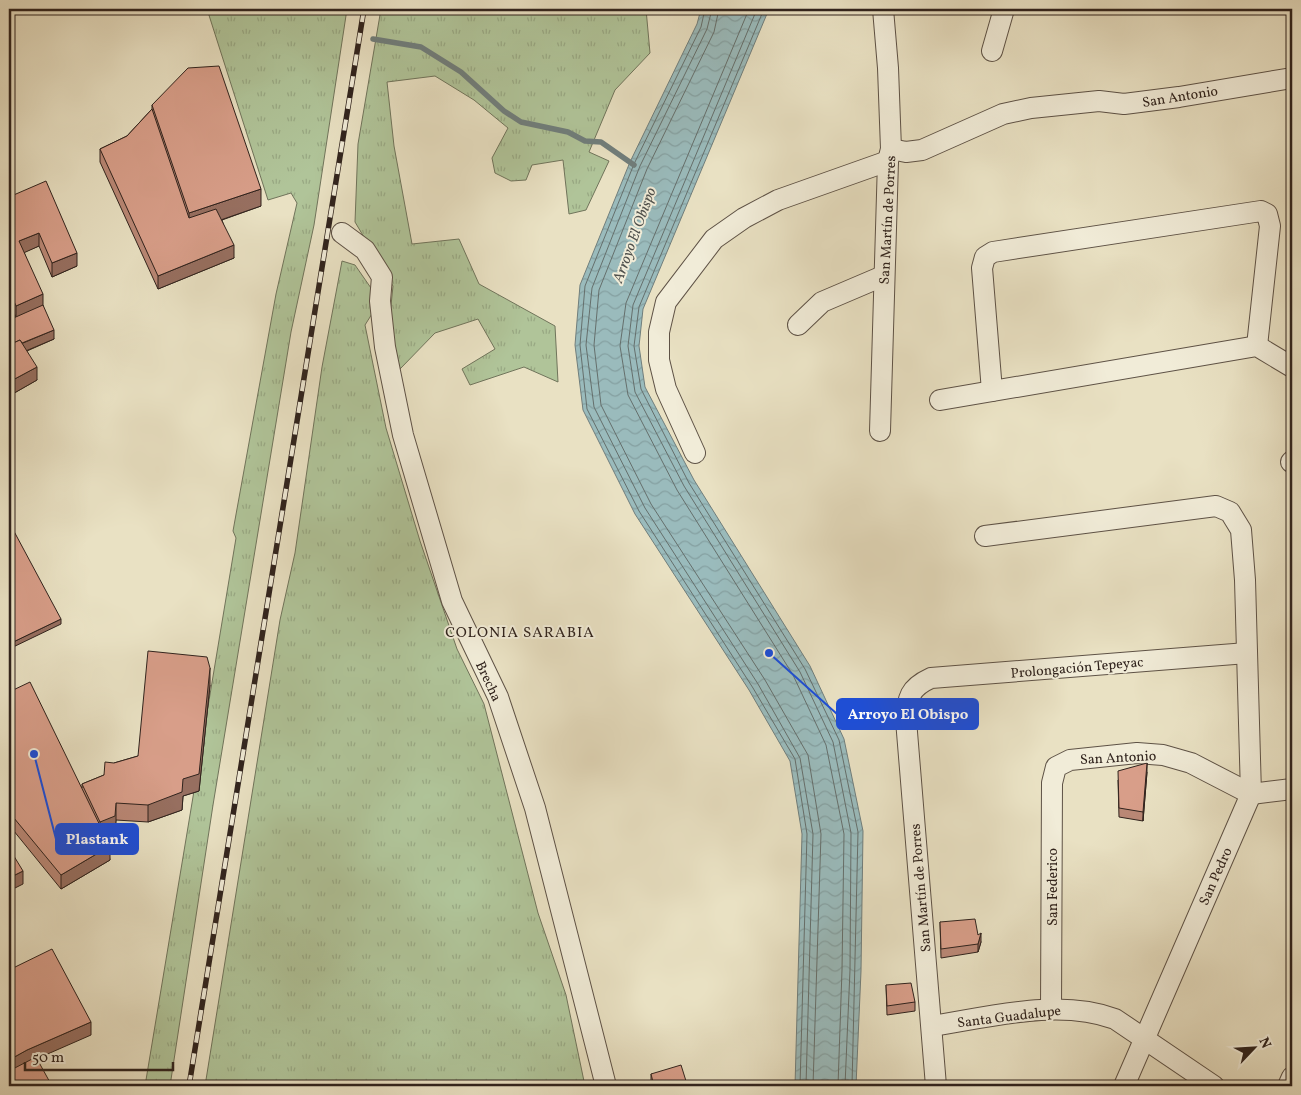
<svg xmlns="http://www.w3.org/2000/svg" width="1301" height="1095" font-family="Vollkorn,serif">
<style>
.grass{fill:url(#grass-tufts);stroke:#70745b}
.water{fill:url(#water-waves);stroke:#707e7c}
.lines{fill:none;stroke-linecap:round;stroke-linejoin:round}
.shore{stroke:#656f6c;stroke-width:1}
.stream{stroke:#707e7c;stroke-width:5.5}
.minor-casing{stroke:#5e5246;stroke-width:22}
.minor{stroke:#f1ecd8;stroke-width:20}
.rail-casing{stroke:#30231d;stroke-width:5.5}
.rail{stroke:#f1ecd8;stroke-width:4;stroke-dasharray:11;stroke-linecap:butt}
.wall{fill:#ba8876;stroke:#30231d}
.shaded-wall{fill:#976f60;stroke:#30231d}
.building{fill:#d89e89;stroke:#30231d}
.labels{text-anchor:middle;stroke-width:4;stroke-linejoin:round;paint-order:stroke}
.street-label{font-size:14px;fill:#30231d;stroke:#f1ecd8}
.water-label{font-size:15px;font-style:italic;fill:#50514d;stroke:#f1ecd8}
.neighbourhood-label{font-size:15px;letter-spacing:1px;fill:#30231d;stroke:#f1ecd8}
.leader{fill:none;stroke:#1d4ed8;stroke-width:2}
.callout-dot{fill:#1d4ed8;stroke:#f1ecd8;stroke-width:2}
.callout{fill:#1d4ed8;stroke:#1d4ed8;stroke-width:2}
.callout-label{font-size:15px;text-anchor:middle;font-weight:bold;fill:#fff}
</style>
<defs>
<pattern id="grass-tufts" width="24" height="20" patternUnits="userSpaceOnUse" patternTransform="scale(1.25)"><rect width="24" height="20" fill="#b0c499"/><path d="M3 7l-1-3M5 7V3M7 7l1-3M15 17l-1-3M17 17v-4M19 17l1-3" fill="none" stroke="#98a883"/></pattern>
<pattern id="water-waves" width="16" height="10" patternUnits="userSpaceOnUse" patternTransform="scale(1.25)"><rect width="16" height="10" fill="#9abbbc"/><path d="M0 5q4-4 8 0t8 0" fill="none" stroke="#85a0a1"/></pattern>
</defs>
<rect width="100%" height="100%" fill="#e9e1c3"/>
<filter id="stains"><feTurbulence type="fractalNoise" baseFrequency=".004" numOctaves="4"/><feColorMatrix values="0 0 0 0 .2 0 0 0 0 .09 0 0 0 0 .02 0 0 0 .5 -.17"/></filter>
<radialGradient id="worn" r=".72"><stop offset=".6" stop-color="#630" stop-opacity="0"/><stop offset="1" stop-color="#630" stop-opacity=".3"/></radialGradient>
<g class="grass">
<path d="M207 9H347L314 225 291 332 213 805 170 1086H145L236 538 233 531 276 294 297 203 291 193 268 200Z"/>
<path d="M381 9H646L650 53 615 90 589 152 609 161 586 210 569 214 563 160 532 165 526 180 511 181 495 173 492 158 508 128 474 100 435 76 387 82 394 146 412 244 459 239 479 284 555 326 558 382 524 367 470 385 462 369 495 349 478 319 435 333 400 369 389 325 393 286 355 222 358 144Z"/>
<path d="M342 261 355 265 380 301 365 325 386 428 420 541 457 649 484 704 538 913 566 995 585 1086H205L280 620 295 553 322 367Z"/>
</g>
<path class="water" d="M701 9H769L643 309 639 346 645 387 694 480 810 666 844 739 863 831 861 971 856 1086H795L802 834 790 761 749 690 635 514 583 410 575 345 580 285 630 162 697 24Z"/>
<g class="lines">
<g class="shore">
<path d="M705 9 701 27 634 164 585 286 580 345 587 409 639 511 753 688 795 759 807 834 800 1086"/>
<path d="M712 9 707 29 640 166 592 288 586 345 594 407 645 508 758 684 800 758 813 834 806 1086"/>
<path d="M719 9 714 32 647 169 599 290 594 345 601 405 651 504 765 680 808 755 821 834 813 1086"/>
<path d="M749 9 626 303 620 346 628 395 677 490 793 675 826 745 844 834 842 970 838 1086"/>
<path d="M757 9 633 305 628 346 635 392 684 486 800 672 833 742 851 833 850 970 845 1086"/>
<path d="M764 9 639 307 634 346 641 389 689 483 805 669 839 740 858 832 852 1086"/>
</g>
<path class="stream" d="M373 39 421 47 461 72 504 111 521 122 568 132 585 141 601 142 634 165"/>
<defs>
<g id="minor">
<path d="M992 51 1004 9"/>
<path d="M891 149 906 152 922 150 1003 114 1031 108 1099 101 1124 104 1179 97 1292 78"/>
<path d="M342 233 365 250 382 277 380 301 385 347 403 435 452 601 498 697 535 808 606 1086"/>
<path d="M798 325 822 302 883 276"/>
<path d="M992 391 982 268 985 257 993 252 1261 211 1267 214 1270 226 1257 346"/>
<path d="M940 400 1257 346 1292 367"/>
<path d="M880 431 888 161 891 149 888 68 883 9"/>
<path d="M695 453 666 389 659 360V332L666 302 714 239 744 218 778 200 888 161"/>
<path d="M1291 462 1292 461"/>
<path d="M985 536 1216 506 1230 512 1241 530 1245 580 1251 794 1124 1086"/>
<path d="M1051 1009 1052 783 1056 767 1070 760 1137 753 1163 755 1191 763 1251 794 1292 789"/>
<path d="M932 1026C990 1017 1059 998 1115 1019L1214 1086"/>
<path d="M936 1086 906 720C908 697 909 688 931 678L1247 653"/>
<path d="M1288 1086 1292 1077"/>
</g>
</defs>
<use href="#minor" class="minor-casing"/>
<use href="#minor" class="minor"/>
<defs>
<path id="rail" d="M189 1086 364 9"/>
</defs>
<use href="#rail" class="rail-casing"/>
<use href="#rail" class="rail"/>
</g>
<g class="wall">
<path d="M152 105 261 206 222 220 234 258 158 289 100 162V149L127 136 152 109Z"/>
<path d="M9 197 77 266 52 277 39 246 24 252 43 306 54 339 27 351 37 380 9 396V320L16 317 9 302Z"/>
<path d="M210 685 199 791 183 796 182 810 148 822 116 820 115 834 106 837 110 860 61 889 9 825V692L82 788V784L104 775 114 763 138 756Z"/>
<path d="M1147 772 1143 821 1119 817 1118 780Z"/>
<path d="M940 922 978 935 981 942 978 952 941 958Z"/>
<path d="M886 985 915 1002V1011L887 1015Z"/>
<path d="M651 1074 686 1086H652L651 1083Z"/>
</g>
<g class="shaded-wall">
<path d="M261 189V206L189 231V213Z"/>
<path d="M39 233V246L19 255V241Z"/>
<path d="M234 245V258L158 289V276Z"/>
<path d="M77 253V266L52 277V263Z"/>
<path d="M43 294V307L16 319V306Z"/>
<path d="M54 330V339L9 358V349Z"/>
<path d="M37 367V380L9 396V382Z"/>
<path d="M61 619V624L9 649V644Z"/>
<path d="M210 668V685L199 791 183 796 182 810 148 822V805L183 779Z"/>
<path d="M1147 763V772L1143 821V812Z"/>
<path d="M116 803V820L115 834 100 839V822Z"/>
<path d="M110 846V860L61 889V875Z"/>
<path d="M23 871V884L9 891V878Z"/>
<path d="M981 933V942L978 952V944Z"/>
<path d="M91 1022V1035L27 1063 9 1073V1060L27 1050Z"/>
<path d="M686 1081V1086H668Z"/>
</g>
<g class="building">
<path d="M219 66 261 189 189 213 152 105 188 68Z"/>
<path d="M152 109 189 218 216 209 234 245 158 276 100 149 127 136Z"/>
<path d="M46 181 77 253 52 263 39 233 19 241 43 294 16 306 9 289V221L10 220 9 217V197Z"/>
<path d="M43 305 54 330 22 343 20 340 9 345V320Z"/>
<path d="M20 340 37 367 9 382V345Z"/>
<path d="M9 522 61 619 9 644Z"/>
<path d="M148 651 207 657 210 668 199 774 183 779 182 792 148 805 116 803 115 816 100 822 82 784 104 775 105 762 114 763 138 756Z"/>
<path d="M30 682 110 846 61 875 9 812V692Z"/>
<path d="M1147 763 1143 812 1119 808 1118 771Z"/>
<path d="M9 848 23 871 9 878Z"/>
<path d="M975 919 978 935 981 933 978 944 941 949 940 922Z"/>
<path d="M52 949 91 1022 27 1050 9 1060V970Z"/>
<path d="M911 983 915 1002 887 1006 886 985Z"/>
<path d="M36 1057 52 1086H9V1071Z"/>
<path d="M681 1065 686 1081 668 1086H654L651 1074Z"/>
</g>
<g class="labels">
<g class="street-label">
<text transform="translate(1180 96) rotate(-9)" y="5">San Antonio</text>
<text transform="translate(887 220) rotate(-87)" y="5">San Martín de Porres</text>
<text transform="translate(1077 667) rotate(-5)" y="5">Prolongación Tepeyac</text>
<text transform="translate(489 681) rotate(65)" y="5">Brecha</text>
<text transform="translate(1118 757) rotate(-3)" y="5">San Antonio</text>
<text transform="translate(1215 876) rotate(-66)" y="5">San Pedro</text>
<text transform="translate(1052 887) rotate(-90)" y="5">San Federico</text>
<text transform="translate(920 888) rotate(-95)" y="5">San Martín de Porres</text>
<text transform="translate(1009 1016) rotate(-7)" y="5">Santa Guadalupe</text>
</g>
<g class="water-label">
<text transform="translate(634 235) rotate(-70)" y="5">Arroyo El Obispo</text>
</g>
<g class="neighbourhood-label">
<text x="520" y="637">COLONIA SARABIA</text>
</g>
</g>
<path class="leader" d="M769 653L837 714M34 754L56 839"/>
<g class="callout-dot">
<circle cx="769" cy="653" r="5"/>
<circle cx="34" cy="754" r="5"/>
</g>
<g class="callout">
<rect x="837" y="699" width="141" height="30" rx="5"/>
<rect x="56" y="824" width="82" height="30" rx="5"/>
</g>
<g class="callout-label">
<text x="908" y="719">Arroyo El Obispo</text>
<text x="97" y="844">Plastank</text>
</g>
<rect width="1301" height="1095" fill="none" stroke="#e9e1c3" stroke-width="30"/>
<rect x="10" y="10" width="1281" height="1075" fill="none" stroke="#30231d" stroke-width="2.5"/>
<rect x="15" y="15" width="1271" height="1065" fill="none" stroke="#30231d"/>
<g transform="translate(1254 1048) rotate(65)" stroke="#f1ecd8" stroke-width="4" paint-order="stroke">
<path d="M0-4L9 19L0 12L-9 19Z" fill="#30231d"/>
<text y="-8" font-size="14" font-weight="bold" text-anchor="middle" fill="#30231d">N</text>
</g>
<path d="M25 1062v8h148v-8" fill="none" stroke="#30231d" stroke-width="2.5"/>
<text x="32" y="1062" font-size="15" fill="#30231d" stroke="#f1ecd8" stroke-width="4" paint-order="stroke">50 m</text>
<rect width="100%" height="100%" filter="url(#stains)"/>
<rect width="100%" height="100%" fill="url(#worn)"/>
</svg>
